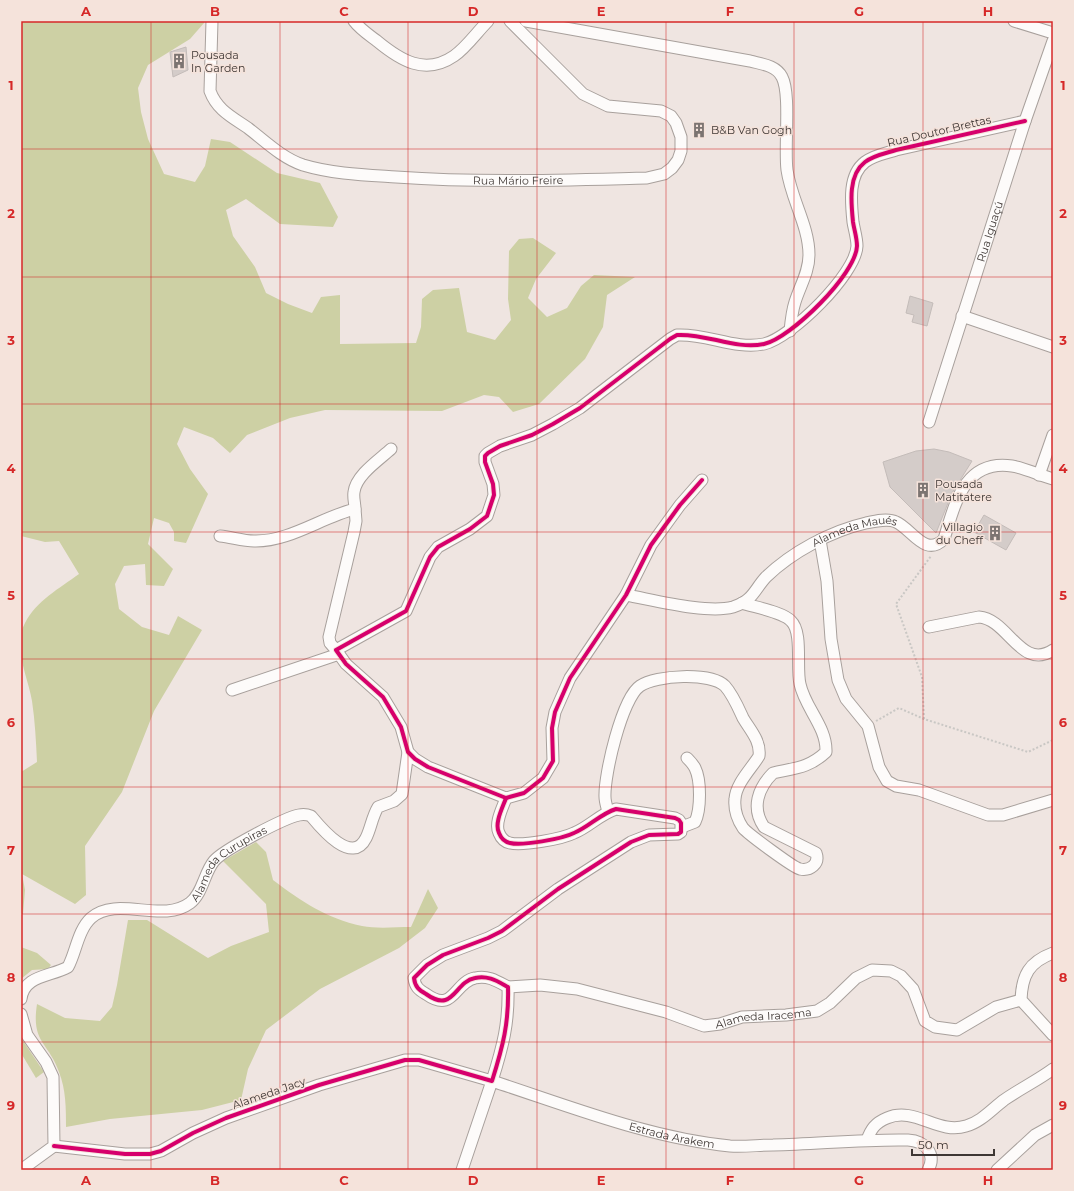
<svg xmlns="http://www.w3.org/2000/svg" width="1074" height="1191" font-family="Montserrat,sans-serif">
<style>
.forest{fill:#cdd0a4}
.building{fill:#d4ccc9;stroke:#c4bcb9}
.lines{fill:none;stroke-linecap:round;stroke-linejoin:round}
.minor-casing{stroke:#a8a09c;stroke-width:13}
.path{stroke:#c9c7c4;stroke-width:2;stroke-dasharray:2 2;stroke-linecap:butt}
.minor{stroke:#fdfbfa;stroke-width:11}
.cycleway-casing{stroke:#f5e3db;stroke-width:6}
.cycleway{stroke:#d6006c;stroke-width:4}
.grid{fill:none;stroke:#d62828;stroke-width:1;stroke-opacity:0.55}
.labels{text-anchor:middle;stroke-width:3;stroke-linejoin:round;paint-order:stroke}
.poi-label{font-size:11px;fill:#3e3734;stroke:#f5e3db;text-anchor:start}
.street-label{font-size:11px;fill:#3e3734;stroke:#f5e3db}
.neatline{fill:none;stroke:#d62828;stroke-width:1.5}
.grid-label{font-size:13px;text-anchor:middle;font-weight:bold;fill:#d62828}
</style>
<rect width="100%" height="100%" fill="#efe5e1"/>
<g class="forest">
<path d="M21 21H204V23L190 39 148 65 138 88 141 112 148 139 164 174 195 182 205 166 211 139 230 142 277 173 320 183 338 217 333 227 280 224 246 199 226 210 233 236 255 267 266 293 288 304 312 313 321 297 340 295V344L416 343 421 327 422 299 433 290 459 288 467 332 495 340 511 320 508 299 509 251 519 239 533 238 556 253 536 279 528 298 547 317 567 308 581 286 594 275 635 277 607 295 603 327 585 359 539 404 513 412 499 397 484 395 442 411 325 410 290 418 247 435 230 453 213 438 184 427 177 444 190 469 208 494 186 543 174 541V532L169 523 154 518 148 544 173 569 164 586 146 585 145 564 124 566 115 584 119 609 142 627 169 635 178 616 202 630 154 711 122 792 85 846 86 895 75 904 22 874 25 890 23 914H21V772L37 762C36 741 35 721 32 701 28 677 12 646 25 623 36 601 60 588 79 574L59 541 45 542 21 536Z"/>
<path d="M256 842 266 852 273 880C302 902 326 918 362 926 377 929 396 927 411 927L428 889 438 908 425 928 399 948 320 989 266 1030 248 1069 241 1100 202 1110 110 1119 66 1127C66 1108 66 1090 59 1072 48 1041 31 1043 37 1004L65 1018 100 1021 112 1007 117 985 128 920H147L208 958 231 946 269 932 266 904 223 861Z"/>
<path d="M21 947 37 953 51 965 48 969 32 970 21 979Z"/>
<path d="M21 1038 44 1072 36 1078 21 1053Z"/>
</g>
<g class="building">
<path d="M186 47 188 70 173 77 170 52Z"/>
<path d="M910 296 933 303 927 326 912 322 914 315 906 313Z"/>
<path d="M934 449 949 452 972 461 952 493 936 533 890 487 883 462 916 451Z"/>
<path d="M984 515 1016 533 1006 550 974 532Z"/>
</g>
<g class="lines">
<defs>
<g id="minor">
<path id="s1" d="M212 21 210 91C217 110 232 117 248 128 265 141 282 158 303 165 333 174 365 175 396 177 480 183 563 180 647 178L664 174 672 168 678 160 681 151V137L676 123 671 116 661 111 608 106 583 94 510 21"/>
<path d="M354 21C360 29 369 35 377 41 400 60 425 76 454 56 466 48 477 32 488 21"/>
<path d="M526 21 750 61C761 64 776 65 782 77 791 94 784 147 787 170 791 199 809 226 809 255 809 272 800 286 795 302 792 311 791 321 790 331"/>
<path d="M1014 21 1053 33"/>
<path d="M962 316 1053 347"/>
<path id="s2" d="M929 422 1025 121 1053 41"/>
<path d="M1039 475 1053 435"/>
<path d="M702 480 680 505 651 545 626 595 570 678 555 712 552 728 553 761 543 778 524 793 506 798 428 767 415 759 408 752 401 727 383 697 346 664 336 650 406 611 430 557 438 547 470 529 487 516 494 495 493 484 485 462V456L488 453 500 446 532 435 553 424 580 408 670 339 677 335C706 333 735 350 764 344 791 338 856 274 857 246 857 238 854 229 853 222 851 202 848 175 865 162 874 155 887 153 896 150L1025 121"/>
<path d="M220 536C231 537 243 541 254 541 289 542 322 517 355 509 355 503 353 498 354 492 356 475 379 460 391 449"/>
<path d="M820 540 827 581 831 639 838 680 846 699 868 726 879 767 887 781 896 786 919 790 988 815H1003L1053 800"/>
<path id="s3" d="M626 595C654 600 707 614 733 607 753 601 754 590 766 577 792 552 831 531 866 523 875 521 888 518 896 522 912 529 925 558 944 539 955 504 964 459 1012 466 1025 468 1039 475 1053 479"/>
<path d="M929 627 979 617C1008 619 1021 671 1053 650"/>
<path d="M336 650 330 643 329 637 354 532 356 521 355 509"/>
<path d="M232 690 339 654"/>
<path d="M608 812C607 807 605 802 605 797 604 775 622 698 640 686 656 675 711 672 725 686 733 695 738 707 743 718 750 730 761 741 759 756 752 768 736 783 735 799 734 809 737 819 743 828 748 834 794 868 800 869 810 871 820 864 816 853L764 827C751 808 758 788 773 773 795 768 809 768 826 752 827 727 805 708 800 684 796 668 803 632 791 621 783 612 754 607 742 603"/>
<path d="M682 827 695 822C701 809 701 780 695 768 693 764 690 761 687 758"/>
<path d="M1053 953C1029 962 1022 975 1021 1000L1053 1035"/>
<path id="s4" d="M508 987 540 985 577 989 666 1012 704 1026 720 1024 742 1017 786 1015 817 1011 830 1003 856 978 872 970 891 971 901 976 913 989 925 1021 935 1027 957 1030 996 1007 1021 1000"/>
<path id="s5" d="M21 999C24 975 50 977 68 967 76 952 78 930 91 918 117 895 162 924 190 903 203 893 204 873 214 861 223 850 284 818 299 815 304 814 306 814 311 816 321 828 352 866 366 838 371 828 372 817 378 807L394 801 402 794 408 752"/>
<path d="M21 1014 27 1035 46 1062 53 1077 54 1146 21 1170"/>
<path d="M867 1140C871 1129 875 1123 887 1118 915 1106 938 1135 966 1126 981 1122 992 1109 1004 1100 1020 1089 1038 1080 1053 1069"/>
<path d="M54 1146 125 1154H150L161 1151 193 1133 226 1118 319 1085 405 1060H419L492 1081C503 1046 509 1023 508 987 497 981 488 975 475 978 454 982 454 1014 426 994 419 990 415 987 414 978L427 965 443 955 488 938 502 931 558 889 631 842 649 835 678 834 681 832V823L679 820 675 818 616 809C600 814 589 827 574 833 562 839 522 846 510 843 505 842 501 838 499 833 494 823 503 807 506 798"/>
<path id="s6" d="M462 1170 492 1081C569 1106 649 1138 730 1146 744 1147 759 1145 773 1145 818 1144 863 1139 908 1140 925 1141 937 1154 928 1170"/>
<path d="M997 1170 1035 1135 1053 1125"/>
</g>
</defs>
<use href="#minor" class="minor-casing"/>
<g class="path">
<path d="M924 719 922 677 896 604 931 556"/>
<path d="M876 721 899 708 924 719 1028 752 1053 740"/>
</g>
<use href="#minor" class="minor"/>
<defs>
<g id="cycleway">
<path d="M702 480 680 505 651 545 626 595 570 678 555 712 552 728 553 761 543 778 524 793 506 798 428 767 415 759 408 752 401 727 383 697 346 664 336 650 406 611 430 557 438 547 470 529 487 516 494 495 493 484 485 462V456L488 453 500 446 532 435 553 424 580 408 670 339 677 335C706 333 735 350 764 344 791 338 856 274 857 246 857 238 854 229 853 222 851 202 848 175 865 162 874 155 887 153 896 150L1025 121"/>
<path d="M54 1146 125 1154H150L161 1151 193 1133 226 1118 319 1085 405 1060H419L492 1081C503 1046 509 1023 508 987 497 981 488 975 475 978 454 982 454 1014 426 994 419 990 415 987 414 978L427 965 443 955 488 938 502 931 558 889 631 842 649 835 678 834 681 832V823L679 820 675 818 616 809C600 814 589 827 574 833 562 839 522 846 510 843 505 842 501 838 499 833 494 823 503 807 506 798"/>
</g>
</defs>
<use href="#cycleway" class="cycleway-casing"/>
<use href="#cycleway" class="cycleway"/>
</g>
<path class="grid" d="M151 21V1170M280 21V1170M408 21V1170M537 21V1170M666 21V1170M794 21V1170M923 21V1170M21 149H1053M21 277H1053M21 404H1053M21 532H1053M21 659H1053M21 787H1053M21 914H1053M21 1042H1053"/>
<defs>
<symbol id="building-bare" viewBox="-9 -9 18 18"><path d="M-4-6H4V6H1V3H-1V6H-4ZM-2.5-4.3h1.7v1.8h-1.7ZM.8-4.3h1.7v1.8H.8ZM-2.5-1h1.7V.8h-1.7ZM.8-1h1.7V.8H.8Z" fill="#7c7471" stroke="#f5e3db" stroke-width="2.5" paint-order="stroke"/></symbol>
</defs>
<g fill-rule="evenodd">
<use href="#building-bare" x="168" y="50" width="22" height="22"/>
<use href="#building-bare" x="688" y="119" width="22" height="22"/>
<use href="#building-bare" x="912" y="479" width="22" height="22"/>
<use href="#building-bare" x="984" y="522" width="22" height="22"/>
</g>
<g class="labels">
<g class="poi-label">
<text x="191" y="59">Pousada<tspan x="191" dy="13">In Garden</tspan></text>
<text x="711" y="134">B&amp;B Van Gogh</text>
<text x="935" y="488">Pousada<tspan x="935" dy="13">Matitatere</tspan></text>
<text x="983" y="531" text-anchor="end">Villagio<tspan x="983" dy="13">du Cheff</tspan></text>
</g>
<g class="street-label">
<text transform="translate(939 131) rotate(-13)" y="4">Rua Doutor Brettas</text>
<text dy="4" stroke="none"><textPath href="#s1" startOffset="407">Rua Mário Freire</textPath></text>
<text dy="4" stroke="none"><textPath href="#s2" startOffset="200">Rua Iguaçú</textPath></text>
<text dy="4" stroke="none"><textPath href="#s3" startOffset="256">Alameda Maués</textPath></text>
<text dy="4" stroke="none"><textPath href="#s5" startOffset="275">Alameda Curupiras</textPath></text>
<text dy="4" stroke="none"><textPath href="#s4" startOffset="262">Alameda Iracema</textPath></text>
<text transform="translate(269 1093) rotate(-19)" y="4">Alameda Jacy</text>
<text dy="4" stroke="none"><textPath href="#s6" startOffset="282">Estrada Arakem</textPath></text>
</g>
</g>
<rect width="1074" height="1191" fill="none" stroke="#f5e3db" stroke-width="44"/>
<path d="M912 1149v6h82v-6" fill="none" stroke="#3e3734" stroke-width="2"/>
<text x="918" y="1149" font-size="12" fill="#3e3734" stroke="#f5e3db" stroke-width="3" paint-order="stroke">50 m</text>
<rect x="22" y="22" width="1030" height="1147" class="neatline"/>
<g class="grid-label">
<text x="86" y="16">A</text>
<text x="215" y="16">B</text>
<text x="344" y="16">C</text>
<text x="473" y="16">D</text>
<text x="601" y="16">E</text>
<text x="730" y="16">F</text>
<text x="859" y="16">G</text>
<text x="988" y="16">H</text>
<text x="11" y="90">1</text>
<text x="1063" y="90">1</text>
<text x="11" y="218">2</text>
<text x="1063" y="218">2</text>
<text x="11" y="345">3</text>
<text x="1063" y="345">3</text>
<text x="11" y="473">4</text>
<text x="1063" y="473">4</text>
<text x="11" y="600">5</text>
<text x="1063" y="600">5</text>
<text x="11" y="727">6</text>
<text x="1063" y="727">6</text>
<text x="11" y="855">7</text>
<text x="1063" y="855">7</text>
<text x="11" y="982">8</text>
<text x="1063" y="982">8</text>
<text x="11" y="1110">9</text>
<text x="1063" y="1110">9</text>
<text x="86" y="1185">A</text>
<text x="215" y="1185">B</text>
<text x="344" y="1185">C</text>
<text x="473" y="1185">D</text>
<text x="601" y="1185">E</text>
<text x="730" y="1185">F</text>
<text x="859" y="1185">G</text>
<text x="988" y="1185">H</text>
</g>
</svg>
